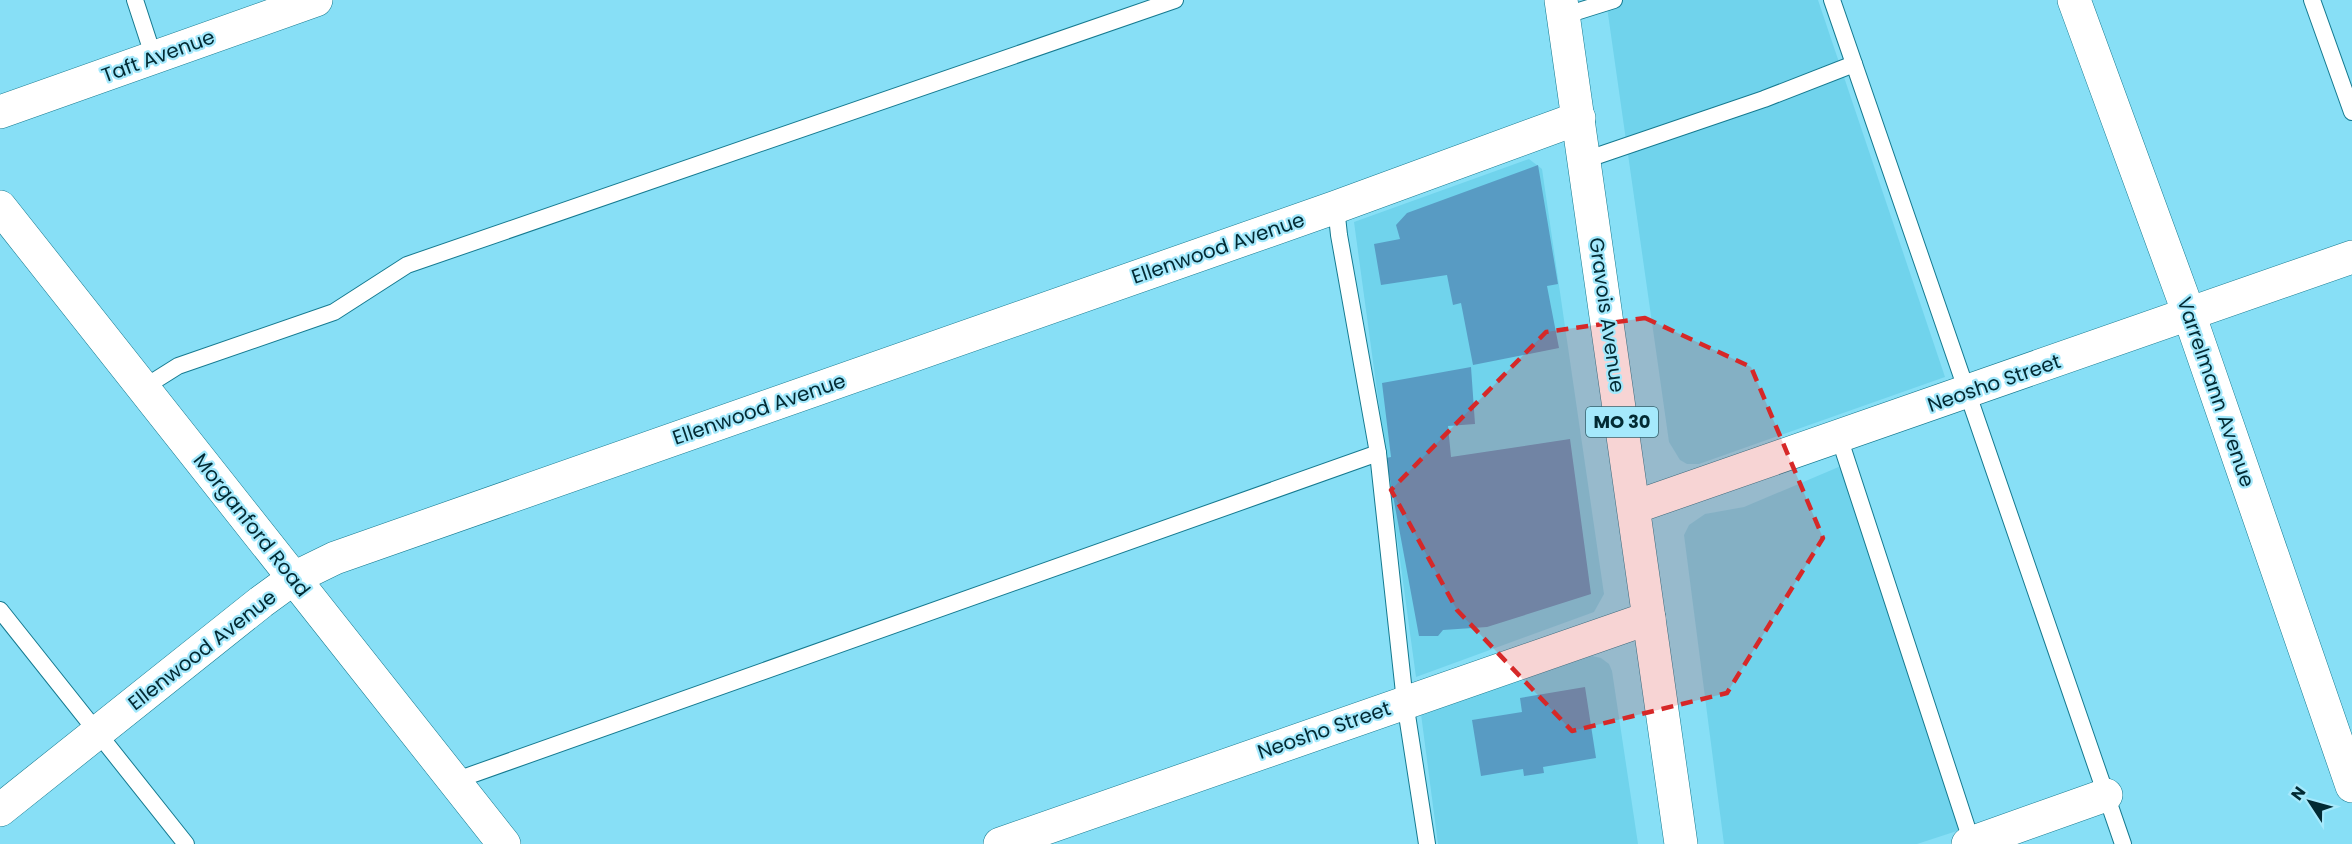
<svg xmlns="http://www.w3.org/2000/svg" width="2352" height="844" font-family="Poppins,sans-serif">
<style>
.built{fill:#70d3ec}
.building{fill:#589bc3}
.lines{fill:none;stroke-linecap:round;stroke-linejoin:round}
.lane-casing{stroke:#157a90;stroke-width:18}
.street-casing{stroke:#157a90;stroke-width:34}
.secondary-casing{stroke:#157a90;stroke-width:34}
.primary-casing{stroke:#157a90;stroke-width:34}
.lane{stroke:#fff;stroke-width:16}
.street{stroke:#fff;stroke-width:33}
.secondary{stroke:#fff;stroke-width:33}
.primary{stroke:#fff;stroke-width:33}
.marked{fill:#d62828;fill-opacity:0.2;stroke:#d62828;stroke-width:4.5;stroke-dasharray:12 8;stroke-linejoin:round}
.labels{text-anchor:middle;stroke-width:4.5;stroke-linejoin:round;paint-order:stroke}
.shield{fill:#a5e9fc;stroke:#33636f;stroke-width:1.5}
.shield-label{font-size:18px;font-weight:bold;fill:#022a33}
.street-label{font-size:20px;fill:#022a33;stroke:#a5e9fc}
</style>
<rect width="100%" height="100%" fill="#87dff6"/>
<g class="built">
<path d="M1606 0H1818L1945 377 1699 464H1687L1680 460 1669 442Z"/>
<path d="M1529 159 1542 169 1604 594 1594 612 1416 677 1354 222Z"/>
<path d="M1841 466 1963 829 1917 844H1724L1684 535 1689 525 1705 514 1744 507Z"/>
<path d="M1592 656 1601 658 1609 664 1612 671 1638 844H1438L1421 714Z"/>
</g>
<g class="building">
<path d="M1538 165 1558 284 1547 286 1559 348 1473 365 1461 303 1453 305 1447 275 1381 285 1374 244 1400 239 1396 225 1407 213Z"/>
<path d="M1471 367 1475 424 1448 426 1451 457 1570 439 1591 594 1487 627 1443 630 1438 636H1419L1386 458 1391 457 1382 383Z"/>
<path d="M1585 687 1596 758 1543 767 1544 773 1524 776 1523 769 1481 776 1472 720 1522 712 1520 698Z"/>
</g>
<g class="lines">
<defs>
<g id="lane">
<path d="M135 0 154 58"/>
<path d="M1832 0 2123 844"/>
<path d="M2312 0 2352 112"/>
<path d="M1563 16 1614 0"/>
<path d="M1585 160 1764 99 1854 64"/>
<path d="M1336 207 1339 235 1378 453 1405 702 1427 844"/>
<path d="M143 388 178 366 334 312 407 265 1175 0"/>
<path d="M1839 437 1972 843"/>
<path d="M0 610 186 844"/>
<path d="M454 781 1378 453"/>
</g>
<g id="street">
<path d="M2074 0 2189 314 2352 786"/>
<path d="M0 112 316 0"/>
<path d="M1635 507 2352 257"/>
<path d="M0 810 261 602 294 578 335 558 1336 207 1579 118"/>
<path d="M1000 844 1649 618"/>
<path d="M1968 844 2106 795"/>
</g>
<path id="secondary" d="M0 207 504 844"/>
<path id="primary" d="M1561 0 1681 844"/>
</defs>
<use href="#lane" class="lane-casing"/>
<use href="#street" class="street-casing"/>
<use href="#secondary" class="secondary-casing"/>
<use href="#primary" class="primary-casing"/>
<use href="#lane" class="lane"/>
<use href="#street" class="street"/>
<use href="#secondary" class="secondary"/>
<use href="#primary" class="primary"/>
</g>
<path class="marked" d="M1645 318 1751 367 1823 538 1727 693 1572 731 1457 610 1391 490 1546 332Z"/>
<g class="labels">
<rect class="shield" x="1586" y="407" width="72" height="30" rx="4.5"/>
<g class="shield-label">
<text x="1622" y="428">MO 30</text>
</g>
<g class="street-label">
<text transform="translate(158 56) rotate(-20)" y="7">Taft Avenue</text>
<text transform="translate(1218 248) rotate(-19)" y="7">Ellenwood Avenue</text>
<text transform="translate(1607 315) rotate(82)" y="7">Gravois Avenue</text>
<text transform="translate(1994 383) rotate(-19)" y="7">Neosho Street</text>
<text transform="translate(2216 392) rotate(71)" y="7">Varrelmann Avenue</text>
<text transform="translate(759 409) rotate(-19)" y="7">Ellenwood Avenue</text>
<text transform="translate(252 525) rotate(52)" y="7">Morganford Road</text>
<text transform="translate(202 650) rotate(-38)" y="7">Ellenwood Avenue</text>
<text transform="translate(1324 730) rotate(-19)" y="7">Neosho Street</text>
</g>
</g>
<g transform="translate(2310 802) rotate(306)" stroke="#a5e9fc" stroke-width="4.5" paint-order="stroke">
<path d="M0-4.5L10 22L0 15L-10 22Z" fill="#022a33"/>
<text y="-9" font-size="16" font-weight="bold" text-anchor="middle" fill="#022a33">N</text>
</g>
</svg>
